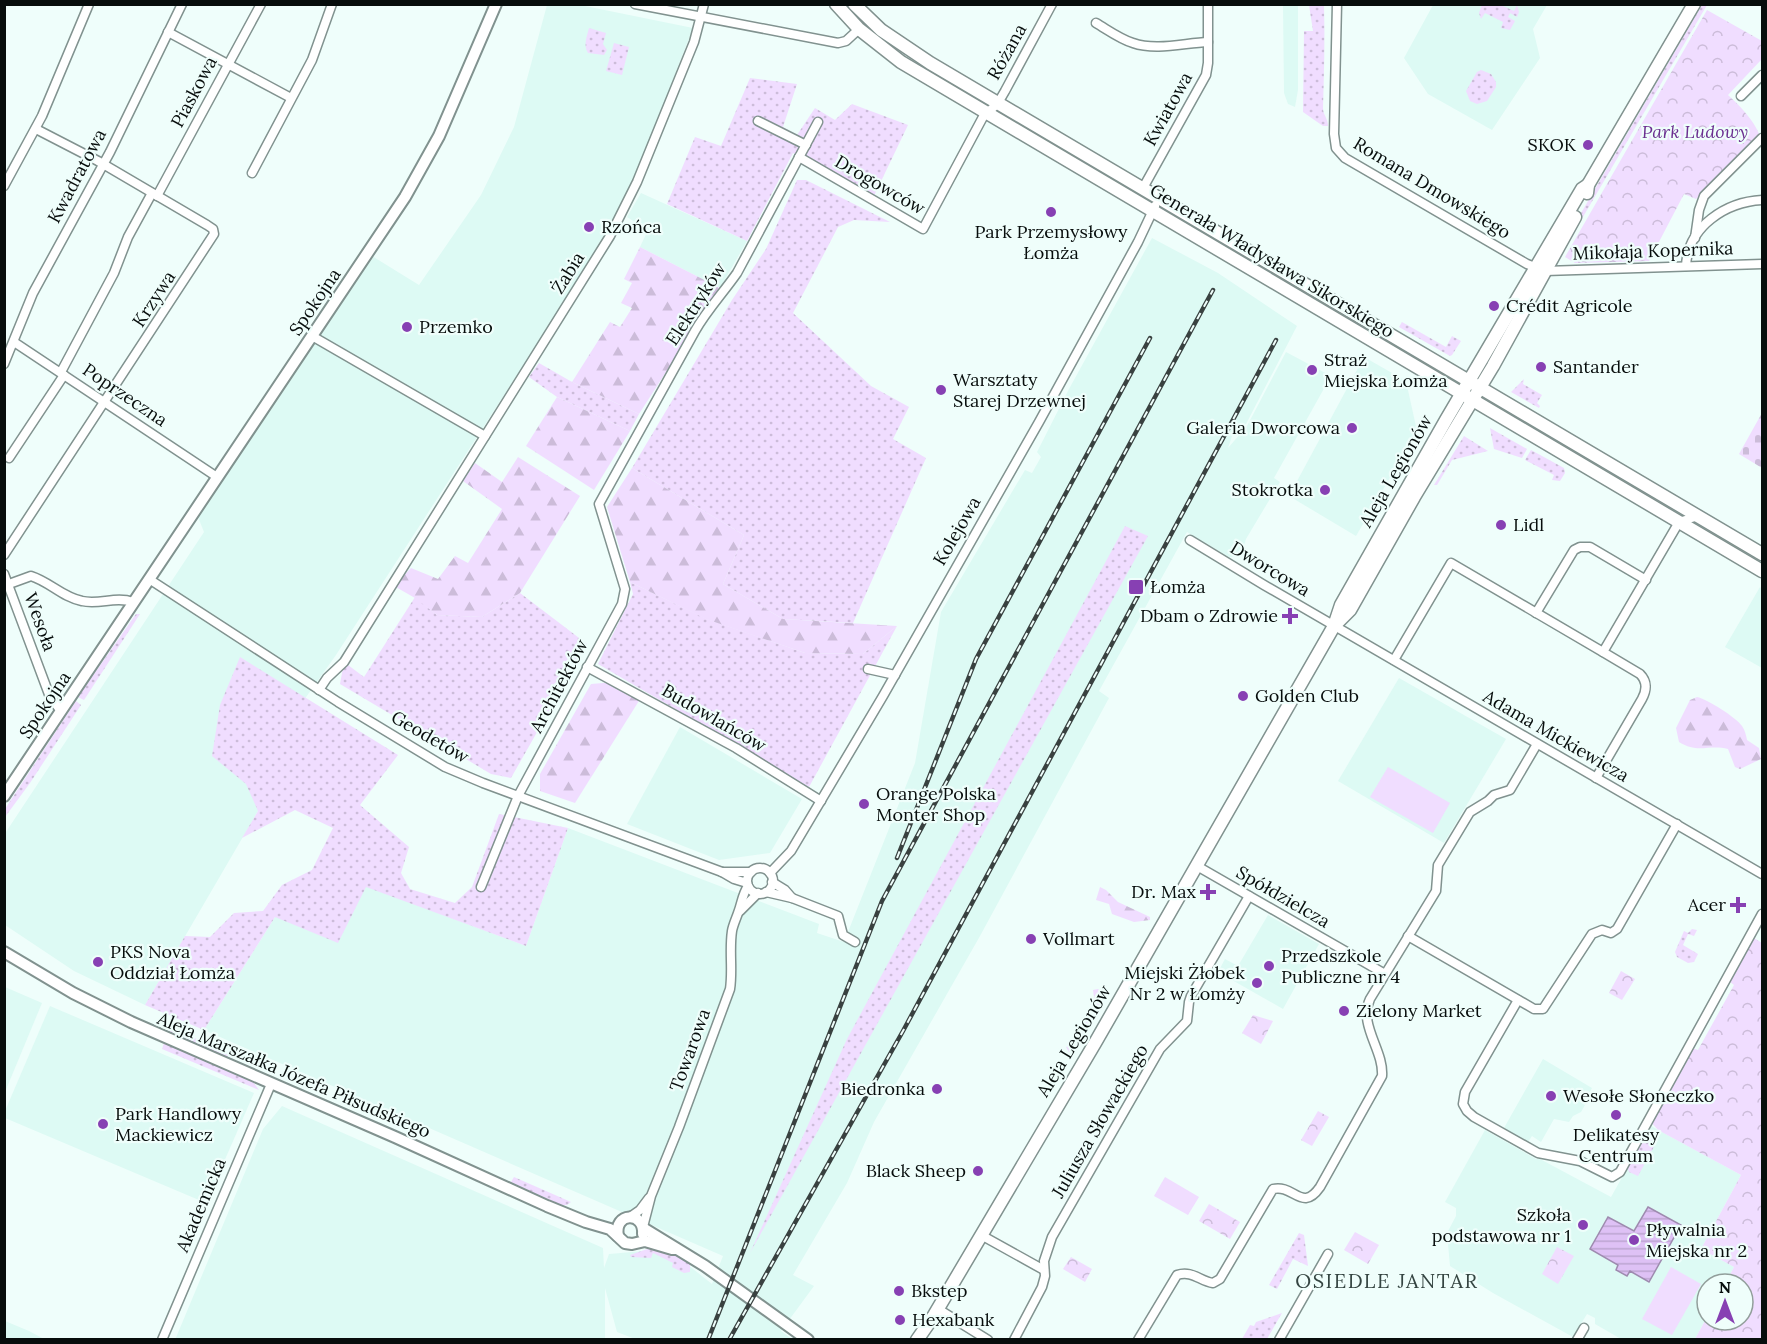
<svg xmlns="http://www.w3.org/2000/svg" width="1767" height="1344" font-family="Lora,serif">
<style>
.built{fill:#ddfaf4}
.grass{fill:url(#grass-dots)}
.forest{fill:url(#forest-firs)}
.cemetery{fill:url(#cemetery-stones)}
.park{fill:url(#park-crowns)}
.garden{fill:#f0ddff}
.water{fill:url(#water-rules);stroke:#9e8baf;stroke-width:1.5}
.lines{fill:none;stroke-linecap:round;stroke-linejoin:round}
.minor-casing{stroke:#81928f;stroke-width:11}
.tertiary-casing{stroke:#81928f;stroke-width:14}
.secondary-casing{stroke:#81928f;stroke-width:15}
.minor{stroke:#fff;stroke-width:8}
.tertiary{stroke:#fff;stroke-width:10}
.secondary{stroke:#fff;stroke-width:12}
.rail-casing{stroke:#394140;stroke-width:4.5}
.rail{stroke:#effefb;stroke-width:2;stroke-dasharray:7;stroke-linecap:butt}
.poi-dot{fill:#8740b3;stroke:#effefb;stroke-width:2}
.labels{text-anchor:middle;stroke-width:4.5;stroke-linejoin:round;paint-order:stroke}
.street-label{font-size:18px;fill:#070d0c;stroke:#effefb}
.park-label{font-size:18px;font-style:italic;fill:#6b2f91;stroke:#effefb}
.poi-label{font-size:18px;fill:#070d0c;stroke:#effefb;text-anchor:start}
.neighbourhood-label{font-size:20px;letter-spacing:1.5px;fill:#354542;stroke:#effefb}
</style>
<defs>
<pattern id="grass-dots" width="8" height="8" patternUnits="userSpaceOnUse" patternTransform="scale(1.5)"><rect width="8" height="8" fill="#f0ddff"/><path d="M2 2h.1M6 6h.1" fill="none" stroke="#ccbcd9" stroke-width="1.8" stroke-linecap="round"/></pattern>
<pattern id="forest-firs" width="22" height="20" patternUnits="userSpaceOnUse" patternTransform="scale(1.5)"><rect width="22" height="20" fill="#f0ddff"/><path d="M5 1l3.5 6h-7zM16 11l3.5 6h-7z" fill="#ccbcd9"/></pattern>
<pattern id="cemetery-stones" width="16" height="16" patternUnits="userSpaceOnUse" patternTransform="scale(1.5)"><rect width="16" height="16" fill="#f0ddff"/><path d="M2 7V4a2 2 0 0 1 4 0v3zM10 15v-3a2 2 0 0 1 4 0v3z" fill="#ccbcd9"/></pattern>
<pattern id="park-crowns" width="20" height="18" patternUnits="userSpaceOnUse" patternTransform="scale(1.5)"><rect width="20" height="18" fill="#f0ddff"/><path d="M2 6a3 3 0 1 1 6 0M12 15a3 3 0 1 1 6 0" fill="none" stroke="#ccbcd9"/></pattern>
<pattern id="water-rules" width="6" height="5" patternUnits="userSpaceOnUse" patternTransform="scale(1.5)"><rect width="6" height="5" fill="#dec1f5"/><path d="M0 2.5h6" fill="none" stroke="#bda5d1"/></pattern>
</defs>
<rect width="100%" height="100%" fill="#effefb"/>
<g class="built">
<path d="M547 5H580L693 28 632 186 572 290 336 655 304 700 258 811 145 1005 74 971 5 925 4 835 204 532 198 517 372 256 419 285 481 195 514 127Z"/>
<path d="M1283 5H1298V90L1295 107 1288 104 1284 93Z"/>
<path d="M1433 5H1547L1533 29 1540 58 1492 130 1428 94 1404 58Z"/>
<path d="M641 193 747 241 720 288 640 247 648 230 627 217Z"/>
<path d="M1152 238 1218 273 1297 326 1246 424 1232 436 1228 448 1247 426 1286 352 1331 376 1274 478 1280 482 1246 539 1242 552 1239 556 1229 557 1187 532 1099 691 1109 698 980 936 874 1122 847 1183 793 1275 814 1286 781 1331 792 1339H635L617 1332 605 1288V1339L175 1340 263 1129 282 1106 603 1248 604 1268 609 1254 655 1250 688 1265 712 1284 723 1256 204 1030 275 917 366 886 526 946 568 828 819 924 817 933 844 942 915 763 941 612 1025 470 1032 473 1041 457 1037 452 1069 389Z"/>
<path d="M1364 357 1406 381 1417 431 1356 536 1289 496Z"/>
<path d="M1760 587 1762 589V668L1725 647Z"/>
<path d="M1399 678 1506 739 1444 843 1338 781Z"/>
<path d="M680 727 802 799 770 853 719 860 627 824Z"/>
<path d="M1268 915 1319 944 1283 1009 1218 972 1225 959 1238 966Z"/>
<path d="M5 987 42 1003 5 1092Z"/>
<path d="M50 1006 254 1093 206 1203 5 1118V1111Z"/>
<path d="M1543 1059 1592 1088 1583 1104 1585 1105 1581 1112 1573 1116 1569 1122 1554 1119 1541 1142 1532 1136 1528 1142 1504 1128Z"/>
<path d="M1651 1126 1741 1175 1701 1249 1734 1267 1725 1284H1707V1317L1695 1339H1621L1595 1324V1318L1587 1314 1573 1337 1493 1293 1450 1266 1447 1233 1456 1216V1208L1445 1202 1485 1130 1536 1159H1540L1611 1197Z"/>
<path d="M5 1321 29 1331 44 1339H5Z"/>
</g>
<g class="grass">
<path d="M1482 4 1501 5 1514 11 1517 5 1519 12 1517 17 1510 13 1508 17 1515 21 1510 30 1501 28 1503 22 1485 13 1481 19 1479 13Z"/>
<path d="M1309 5H1324C1325 39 1324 74 1323 108 1323 115 1328 118 1328 126H1323L1303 112 1304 31H1313Z"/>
<path d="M1702 5H1707L1573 234 1570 232Z"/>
<path d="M589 28 606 33 603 44 607 50 604 55 588 53C583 45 587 36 589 28Z"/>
<path d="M614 43 629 47 622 75 606 71Z"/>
<path d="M1481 70 1491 74 1496 82V87L1487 101 1477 104 1470 101 1466 91 1477 72Z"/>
<path d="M750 78 797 84 783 127 797 135 815 108 835 120 852 104 908 125 873 198 793 153 747 241 667 204 695 137 721 146Z"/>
<path d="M797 180H806L890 222 854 220 838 227 793 313 871 386 909 407 893 439 926 458 853 623 783 619 723 584 744 535 632 468 732 300 766 249Z"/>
<path d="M1402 322 1446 347 1452 336 1461 341 1452 355 1450 356 1399 327Z"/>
<path d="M539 363 572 382 639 414 630 431 557 397 529 377Z"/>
<path d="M1524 379 1523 384 1542 395 1537 403 1540 406 1539 408 1511 392Z"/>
<path d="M1490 428 1527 449 1522 458 1494 449Z"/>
<path d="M1464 436 1488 451 1452 460 1437 485H1434Z"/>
<path d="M1531 450 1564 468 1565 473 1560 481 1552 480 1554 475 1525 460Z"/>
<path d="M1125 526 1148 536 750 1253 847 1039Z"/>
<path d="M630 582 707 619 805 653 863 654 897 626 809 787 598 664 633 594Z"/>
<path d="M520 593 587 644 511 778 491 774 340 684 344 662 364 677 415 597 437 615 482 617Z"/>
<path d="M136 614H140L84 700 78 697Z"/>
<path d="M240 657 398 755 360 805 409 847 401 873 410 889 455 903 472 887 499 814 568 828 526 946 366 887 338 943 275 917 204 1030 145 1005 185 936 210 937 234 913 263 911 282 885 312 870 333 828 295 810 242 838 258 811 246 784 212 756 220 705Z"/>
<path d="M76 701 81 705 30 783 5 817V809Z"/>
<path d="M1692 929 1697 930 1694 936 1688 934 1683 945 1698 954 1694 962 1688 963 1677 957 1675 952 1684 931 1688 933Z"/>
<path d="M1098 989 1104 994 1105 1000 1073 1051 1069 1052 1066 1047 1072 1044 1094 1006 1090 1004 1094 997 1093 990Z"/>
<path d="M170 1028H172L233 1055 225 1057 168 1032Z"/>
<path d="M164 1043 253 1082 259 1090 162 1049Z"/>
<path d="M1648 1136 1656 1141V1143L1638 1176 1629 1172 1627 1166 1642 1138Z"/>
<path d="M514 1177 571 1202 567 1205H560L511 1182Z"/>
<path d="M1299 1233 1304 1235 1308 1266 1293 1259 1277 1289 1269 1285Z"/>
<path d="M653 1247 679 1256 690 1263V1272L684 1273 672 1267 673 1263 653 1253 651 1258 631 1257 630 1255Z"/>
<path d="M1282 1313 1267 1339H1242L1250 1325 1254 1326 1256 1322Z"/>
</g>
<g class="forest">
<path d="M640 247 720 288 639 414 572 382 610 322 620 327 632 308 621 303 632 283 624 279Z"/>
<path d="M557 397 630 431 594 490 526 446Z"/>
<path d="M518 457 580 496 520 593 482 617 437 615 415 598 394 586 411 568 438 579 455 556 468 563 502 509 463 481 475 463 502 482Z"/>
<path d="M632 468 744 535 723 584 783 619 897 626 863 654 805 653 706 619 630 582 607 507Z"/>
<path d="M615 682 642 696 575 803 540 791V774L591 684Z"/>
<path d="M1697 697C1707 699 1737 718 1742 726 1745 730 1746 735 1747 740L1759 748 1761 759 1740 769 1735 767 1728 749C1709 744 1698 754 1679 742L1676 728 1690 700Z"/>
<path d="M1100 887 1106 890 1118 902 1150 917V920L1134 922 1112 914 1109 904 1096 900Z"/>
</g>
<path class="cemetery" d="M1762 413V468L1739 454Z"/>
<g class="park">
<path d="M1707 10 1762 41V59L1728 95C1741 107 1753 119 1760 136L1696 199 1684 194 1649 261 1575 263 1565 257Z"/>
<path d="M1754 938 1762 943V1339H1695L1707 1317V1320H1743V1284H1725L1734 1267 1701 1249 1741 1175 1658 1130 1651 1122 1692 1048 1698 1050 1734 985 1730 982Z"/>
<path d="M1621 971 1635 979 1622 1000 1609 993Z"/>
<path d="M1253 1015 1273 1021 1261 1044 1242 1033Z"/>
<path d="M1318 1111 1329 1117 1312 1146 1301 1140Z"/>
<path d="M1209 1204 1240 1222 1230 1239 1199 1221Z"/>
<path d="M1355 1232 1379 1245 1368 1264 1344 1250Z"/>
<path d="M1557 1247 1574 1256 1558 1284 1542 1274Z"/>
<path d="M1071 1257 1092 1269 1085 1282 1063 1269Z"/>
</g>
<g class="garden">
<path d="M1388 767 1450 803 1433 833 1370 797Z"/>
<path d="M1165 1177 1199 1197 1188 1215 1154 1196Z"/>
<path d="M1671 1267 1701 1284 1672 1335 1642 1319Z"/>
</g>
<path class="water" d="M1648 1207 1681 1225 1649 1282 1630 1271 1627 1276 1616 1270 1618 1265 1590 1249 1608 1217 1634 1231Z"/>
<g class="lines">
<defs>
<g id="minor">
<path d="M635 4 838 43 846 41 859 29"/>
<path d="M1337 4 1334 134 1336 148 1345 158 1527 264 1545 271 1762 264"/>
<path d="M1096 23C1108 30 1120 39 1133 43 1156 51 1184 43 1208 42"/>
<path d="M168 32 291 98"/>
<path d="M1741 96 1762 75"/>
<path d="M758 121 806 145"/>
<path d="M799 157 923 229 983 117 998 103 1005 91 1052 4"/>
<path d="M252 173 312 60 332 4"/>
<path d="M4 186 42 116 89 4"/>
<path d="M1143 188 1206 75 1208 63V4"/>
<path d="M157 196 261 4"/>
<path d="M1695 238 1699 210 1704 196 1762 138"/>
<path d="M1686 266C1688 226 1726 202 1762 200"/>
<path d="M312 336 485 436"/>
<path d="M14 342 217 477"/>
<path d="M4 364 33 293 110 152 182 4"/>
<path d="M61 372 114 273 128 237 152 193"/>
<path d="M9 458 64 375"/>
<path d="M1190 540 1264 585 1762 874"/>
<path d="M4 555 214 234 213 229 207 225 98 161 36 129"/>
<path d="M4 574 50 697 61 711"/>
<path d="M149 579 338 702 445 767 483 783 722 872 734 879 747 883"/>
<path d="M9 584 31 576C50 582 62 597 82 601 99 605 116 596 133 602"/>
<path d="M1536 613 1574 550 1580 547H1590L1646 580"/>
<path d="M1394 660 1451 563 1603 652"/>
<path d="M587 667 736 748 821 801"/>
<path d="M868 669 895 675"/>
<path d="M319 690 327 678 344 662 610 236 637 182 694 42 704 4"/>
<path d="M1596 778 1642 699C1647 690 1647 681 1640 674L1603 652 1679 522 1698 516"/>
<path d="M1197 866 1385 974"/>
<circle cx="760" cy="881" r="13"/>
<path d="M722 872H751"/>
<path d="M770 873 791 851 883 696 1039 422 1138 242 1155 206"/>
<path d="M772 882 785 890 792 898"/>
<path d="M481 887 518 796 622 604 625 589 599 504 695 331C707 310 723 293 737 273L818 122"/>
<path d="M766 892 792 898 838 916 843 935 855 942"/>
<path d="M740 911 758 893"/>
<path d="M1408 936 1534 1009H1543L1592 934 1602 930 1611 933 1617 929 1677 824"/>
<path d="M1518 1000 1465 1092 1463 1104 1467 1111 1474 1117 1538 1153 1580 1161 1612 1177 1620 1172 1762 914"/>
<path d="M630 1217 640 1210 649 1198"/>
<path d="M643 1227 651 1196 679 1127 730 989C733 970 729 951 732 931 733 925 736 919 738 913 742 903 742 895 748 886"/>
<path d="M981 1235 1044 1270"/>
<path d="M938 1309 988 1340"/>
<path d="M162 1340 271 1084"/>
<path d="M1014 1340 1042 1287 1045 1276 1044 1261 1052 1237 1160 1049 1187 1021 1189 1002 1191 996 1249 896"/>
<path d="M1138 1340 1177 1275C1192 1270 1200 1281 1213 1283L1220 1279 1273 1189C1294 1184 1302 1213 1320 1187L1382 1076C1384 1050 1358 1025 1370 999L1436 891 1438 865 1470 812 1488 801 1494 795 1510 790 1537 744"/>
<path d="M1279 1340 1328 1254"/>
<path d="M1577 1340 1584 1328"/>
</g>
<g id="tertiary">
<path d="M4 796 405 197 439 136 496 4"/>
<path d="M4 952 73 993 131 1022 395 1137 547 1206 586 1222 610 1229 625 1243 632 1244 645 1241 672 1249H676"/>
<path d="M643 1228 705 1266 808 1340"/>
<path d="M618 1236C613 1212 645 1211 643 1234"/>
</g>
<g id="secondary">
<path d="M836 4 859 29 901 62 1762 571"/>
<path d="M854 4 881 30 930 63 1762 554"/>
<path d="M1587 193 1588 185 1694 4"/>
<path d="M1337 623 1350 610 1414 497 1493 366 1575 217"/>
<path d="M917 1340 933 1317 1095 1043 1334 626 1341 605 1446 420 1582 189 1588 185"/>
</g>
</defs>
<use href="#minor" class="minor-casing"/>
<use href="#tertiary" class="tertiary-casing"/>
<use href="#secondary" class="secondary-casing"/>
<use href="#minor" class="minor"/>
<use href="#tertiary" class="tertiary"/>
<use href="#secondary" class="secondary"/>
<defs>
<g id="rail">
<path d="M897 858 976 659 1150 338"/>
<path d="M708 1340 882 901 1213 290"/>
<path d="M729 1340 903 1031 1276 340"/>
</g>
</defs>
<use href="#rail" class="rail-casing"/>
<use href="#rail" class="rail"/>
</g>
<g class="poi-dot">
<circle cx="1588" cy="145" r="6"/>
<circle cx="1051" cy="212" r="6"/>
<circle cx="589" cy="227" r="6"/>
<circle cx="1494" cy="306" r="6"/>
<circle cx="407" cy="327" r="6"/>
<circle cx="1541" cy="367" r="6"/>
<circle cx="1312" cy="370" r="6"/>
<circle cx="941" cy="390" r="6"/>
<circle cx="1352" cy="428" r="6"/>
<circle cx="1325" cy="490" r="6"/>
<circle cx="1501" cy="525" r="6"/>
<rect x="1128" y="579" width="16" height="16" rx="3"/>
<path d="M1287 607h6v6h6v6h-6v6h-6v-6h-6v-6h6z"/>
<circle cx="1243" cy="696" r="6"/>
<circle cx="864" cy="804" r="6"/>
<path d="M1205 883h6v6h6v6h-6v6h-6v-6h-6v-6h6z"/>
<path d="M1735 896h6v6h6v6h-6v6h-6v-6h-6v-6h6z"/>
<circle cx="1031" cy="939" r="6"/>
<circle cx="98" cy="962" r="6"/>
<circle cx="1269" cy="966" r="6"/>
<circle cx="1257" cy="983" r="6"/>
<circle cx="1344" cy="1011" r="6"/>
<circle cx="937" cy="1089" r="6"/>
<circle cx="1551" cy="1096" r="6"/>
<circle cx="1616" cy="1115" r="6"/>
<circle cx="103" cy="1124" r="6"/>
<circle cx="978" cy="1171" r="6"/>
<circle cx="1583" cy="1225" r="6"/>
<circle cx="1634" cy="1240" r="6"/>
<circle cx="899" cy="1291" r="6"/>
<circle cx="900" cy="1320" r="6"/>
</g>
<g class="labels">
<g class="street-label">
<text transform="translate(1007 52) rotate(-61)" y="6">Różana</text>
<text transform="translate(194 92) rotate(-62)" y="6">Piaskowa</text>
<text transform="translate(1168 109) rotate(-61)" y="6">Kwiatowa</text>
<text transform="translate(77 176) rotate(-62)" y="6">Kwadratowa</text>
<text transform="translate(880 185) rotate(30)" y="6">Drogowców</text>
<text transform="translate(1432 188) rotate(31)" y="6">Romana Dmowskiego</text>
<text transform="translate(1653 251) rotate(-2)" y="6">Mikołaja Kopernika</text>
<text transform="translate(1272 261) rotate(31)" y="6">Generała Władysława Sikorskiego</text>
<text transform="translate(568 273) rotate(-58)" y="6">Żabia</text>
<text transform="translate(154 299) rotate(-57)" y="6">Krzywa</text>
<text transform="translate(315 302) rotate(-56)" y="6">Spokojna</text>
<text transform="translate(696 304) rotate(-57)" y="6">Elektryków</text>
<text transform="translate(125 395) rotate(34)" y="6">Poprzeczna</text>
<text transform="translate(1396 471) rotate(-60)" y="6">Aleja Legionów</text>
<text transform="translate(957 531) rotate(-60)" y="6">Kolejowa</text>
<text transform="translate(1270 569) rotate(31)" y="6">Dworcowa</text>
<text transform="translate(40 622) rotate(70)" y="6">Wesoła</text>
<text transform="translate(559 686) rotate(-62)" y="6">Architektów</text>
<text transform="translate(45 705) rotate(-56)" y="6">Spokojna</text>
<text transform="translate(714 718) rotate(30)" y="6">Budowlańców</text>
<text transform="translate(1556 736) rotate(30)" y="6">Adama Mickiewicza</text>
<text transform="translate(430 737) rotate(30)" y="6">Geodetów</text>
<text transform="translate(1283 897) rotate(30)" y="6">Spółdzielcza</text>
<text transform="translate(1074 1041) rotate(-59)" y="6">Aleja Legionów</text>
<text transform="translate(690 1050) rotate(-70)" y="6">Towarowa</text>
<text transform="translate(294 1075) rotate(23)" y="6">Aleja Marszałka Józefa Piłsudskiego</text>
<text transform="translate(1100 1121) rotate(-60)" y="6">Juliusza Słowackiego</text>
<text transform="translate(201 1205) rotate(-67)" y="6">Akademicka</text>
</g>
<g class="park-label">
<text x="1695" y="138">Park Ludowy</text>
</g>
<g class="poi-label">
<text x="1576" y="151" text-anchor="end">SKOK</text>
<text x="601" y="233">Rzońca</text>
<text x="1051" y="238" text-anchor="middle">Park Przemysłowy<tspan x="1051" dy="21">Łomża</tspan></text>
<text x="1506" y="312">Crédit Agricole</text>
<text x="419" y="333">Przemko</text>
<text x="1324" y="366">Straż<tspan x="1324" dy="21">Miejska Łomża</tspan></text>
<text x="1553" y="373">Santander</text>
<text x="953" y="386">Warsztaty<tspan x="953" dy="21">Starej Drzewnej</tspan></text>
<text x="1340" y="434" text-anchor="end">Galeria Dworcowa</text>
<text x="1313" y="496" text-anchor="end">Stokrotka</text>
<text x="1513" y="531">Lidl</text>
<text x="1150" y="593">Łomża</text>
<text x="1278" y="622" text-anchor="end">Dbam o Zdrowie</text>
<text x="1255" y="702">Golden Club</text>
<text x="876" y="800">Orange Polska<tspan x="876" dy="21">Monter Shop</tspan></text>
<text x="1196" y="898" text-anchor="end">Dr. Max</text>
<text x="1726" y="911" text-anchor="end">Acer</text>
<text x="1043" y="945">Vollmart</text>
<text x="110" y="958">PKS Nova<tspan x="110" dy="21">Oddział Łomża</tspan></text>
<text x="1281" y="962">Przedszkole<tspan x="1281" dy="21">Publiczne nr 4</tspan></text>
<text x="1245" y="979" text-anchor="end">Miejski Żłobek<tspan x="1245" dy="21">Nr 2 w Łomży</tspan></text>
<text x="1356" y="1017">Zielony Market</text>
<text x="925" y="1095" text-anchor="end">Biedronka</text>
<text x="1563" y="1102">Wesołe Słoneczko</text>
<text x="115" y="1120">Park Handlowy<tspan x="115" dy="21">Mackiewicz</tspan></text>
<text x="1616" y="1141" text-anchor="middle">Delikatesy<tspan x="1616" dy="21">Centrum</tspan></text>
<text x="966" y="1177" text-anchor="end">Black Sheep</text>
<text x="1571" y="1221" text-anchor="end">Szkoła<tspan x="1571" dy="21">podstawowa nr 1</tspan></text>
<text x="1646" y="1236">Pływalnia<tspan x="1646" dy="21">Miejska nr 2</tspan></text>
<text x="911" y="1297">Bkstep</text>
<text x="912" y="1326">Hexabank</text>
</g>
<g class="neighbourhood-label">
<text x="1387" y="1288">OSIEDLE JANTAR</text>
</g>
</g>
<rect width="1767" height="1344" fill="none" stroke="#070d0c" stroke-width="12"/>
<g transform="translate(1725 1302)"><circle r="28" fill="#effefb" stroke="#929e9b" stroke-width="1.5"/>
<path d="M0-4.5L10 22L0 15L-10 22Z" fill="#8740b3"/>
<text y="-9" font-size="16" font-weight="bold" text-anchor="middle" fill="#070d0c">N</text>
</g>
</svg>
